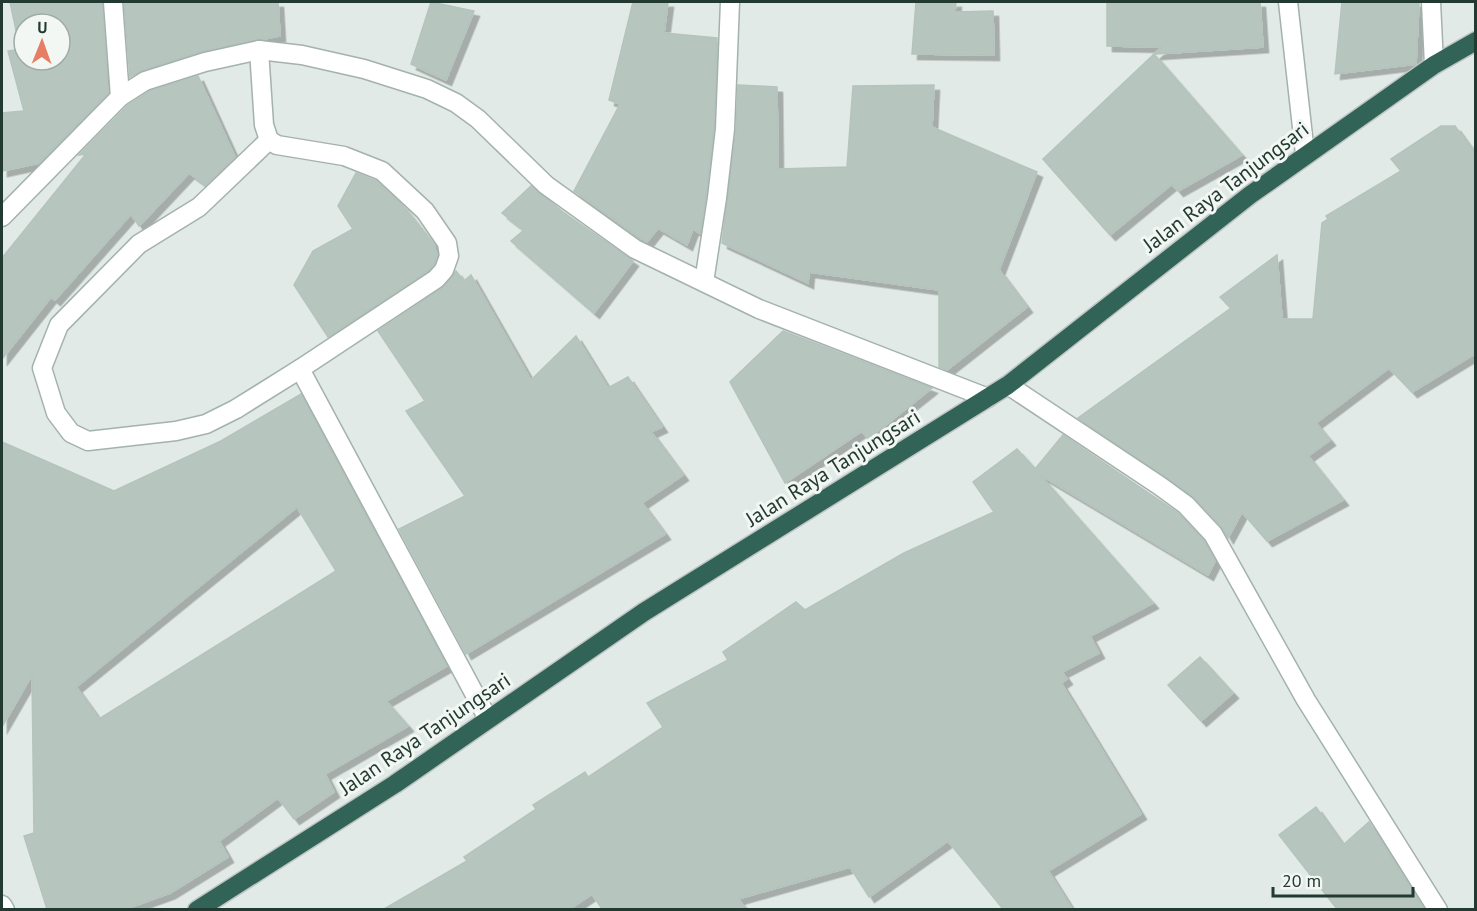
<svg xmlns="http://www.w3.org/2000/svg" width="1477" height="911" font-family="'PT Sans',sans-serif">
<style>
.building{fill:#b7c5bf;stroke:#b4c3bd;stroke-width:1.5;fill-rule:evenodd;filter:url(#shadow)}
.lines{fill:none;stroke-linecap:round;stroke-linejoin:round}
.minor-casing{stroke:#a4b2ad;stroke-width:21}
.highway-casing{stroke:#bdc4c2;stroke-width:21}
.minor{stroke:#fff;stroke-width:18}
.highway{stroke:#326357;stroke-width:18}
.labels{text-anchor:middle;stroke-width:6;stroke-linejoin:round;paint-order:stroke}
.street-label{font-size:21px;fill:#233a33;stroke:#f2f7f4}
</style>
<defs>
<filter id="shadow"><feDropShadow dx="5.5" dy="5.5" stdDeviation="0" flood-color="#0004"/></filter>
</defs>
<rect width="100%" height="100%" fill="#e1eae6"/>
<g class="building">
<path d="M10 2H102L108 93 39 163 2 171V113L24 111 8 51 20 49ZM24 24H60V60H24Z"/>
<path d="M124 2H278L280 36 202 51 142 70 130 77Z"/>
<path d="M431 2 474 11 446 80 411 64Z"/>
<path d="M633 2H668L664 33 717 38 714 128 706 196 700 233 693 229 687 245 658 228 647 242 574 191 620 104 609 100Z"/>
<path d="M916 2H956L955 12 993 11 994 55 912 54Z"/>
<path d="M1107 2H1260L1263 47 1154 54 1162 47 1107 46Z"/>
<path d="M1342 2H1419L1416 64 1335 74Z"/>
<path d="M1154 54 1242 155 1178 191 1172 184 1110 235 1043 159Z"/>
<path d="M198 76 235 157 206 185 189 173 139 226 131 214 55 300 51 297 2 359V258L86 154 79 155 127 106 150 91Z"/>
<path d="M738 85 777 87 778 169 847 167 853 86 934 85 932 127 1037 172 999 270 1027 307 947 370 939 367V290L809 272 808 283 722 243 736 130Z"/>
<path d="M1441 126H1455L1476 155V353L1412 392 1389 368 1316 423 1330 440 1308 456 1343 500 1267 541 1242 512 1228 538 1221 526 1193 496 1078 418 1231 308 1220 297 1277 255 1282 319H1313L1322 223 1328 219 1326 216 1401 171 1391 159Z"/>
<path d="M356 173 376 181 402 205 434 245 437 255 434 264 429 270 328 337 294 285 313 251 353 229 338 206Z"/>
<path d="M531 186 563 212 633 261 594 313 511 241 524 230 502 213Z"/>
<path d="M456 271 464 281 471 275 531 380 576 336 608 388 628 377 662 427 651 432 683 475 642 503 665 534 466 654 399 529 465 496 406 411 425 401 378 331 442 288Z"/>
<path d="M783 331 932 388 868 439 862 431 785 483 730 382Z"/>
<path d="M301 394 447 666 386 701 408 726 325 774 334 792 294 819 278 798 219 841 228 857 170 893 126 909H47L24 836 34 833 32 675 2 727V442L114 491 221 441ZM297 507 336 571 99 719 76 687Z"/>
<path d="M1063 435 1178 513 1204 541 1215 561 1208 575 1039 474 1153 603 1090 636 1099 653 1062 672 1067 679 1061 683 1141 814 1048 871 1072 909H1003L948 841 869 897 850 867 738 899 746 909H602L592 894 570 909H384L467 861 464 857 536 809 533 805 585 772 588 777 663 727 647 703 728 660 723 652 796 602 805 610 904 553 994 512 973 482 1017 449 1035 469Z"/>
<path d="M1200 657 1233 693 1201 721 1168 685Z"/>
<path d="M1316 807 1343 845 1369 822 1424 909H1337L1279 835Z"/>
</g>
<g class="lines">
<defs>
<g id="minor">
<path d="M113 2 120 97"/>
<path d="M1288 2 1305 154"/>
<path d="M1431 2 1434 65"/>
<path d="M259 50 264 125 269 140 277 145 344 156 382 171 425 211 447 243 449 256 444 270 436 279 300 369 488 719"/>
<path d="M269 140 199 207 139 244 59 325 42 368 56 413 71 433 88 441 176 431 206 424 236 409 300 369"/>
<path d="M2 217 120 97 145 81 205 62 259 50 302 55 364 69 427 89 456 103 478 119 546 185 635 249 759 309 988 398"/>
<path d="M704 282 717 198 725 129 730 2"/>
<path d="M1008 385 1160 486 1186 505 1213 534 1306 700 1438 910"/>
<path d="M2 905 5 910"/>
</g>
<path id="highway" d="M197 910 395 784 644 612 1008 385 1250 195 1434 65 1476 41"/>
</defs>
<use href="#minor" class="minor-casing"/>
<use href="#highway" class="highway-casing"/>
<use href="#minor" class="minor"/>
<use href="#highway" class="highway"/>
</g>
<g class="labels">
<g class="street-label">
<text transform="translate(1226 187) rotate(-37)" y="7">Jalan Raya Tanjungsari</text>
<text transform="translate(833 468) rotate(-32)" y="7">Jalan Raya Tanjungsari</text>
<text transform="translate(425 734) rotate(-34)" y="7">Jalan Raya Tanjungsari</text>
</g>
</g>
<rect width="1477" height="911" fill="none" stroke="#233a33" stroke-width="6"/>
<g transform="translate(42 42) rotate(1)"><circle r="28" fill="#f2f7f4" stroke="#9faba7" stroke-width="1.5"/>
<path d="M0-4.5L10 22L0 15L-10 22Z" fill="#e57e64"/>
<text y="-9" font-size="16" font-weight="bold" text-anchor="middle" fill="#233a33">U</text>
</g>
<path d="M1273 887v9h140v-9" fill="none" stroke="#233a33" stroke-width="3"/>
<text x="1282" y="887" font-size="18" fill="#233a33" stroke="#f2f7f4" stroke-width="4.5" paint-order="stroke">20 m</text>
</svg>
